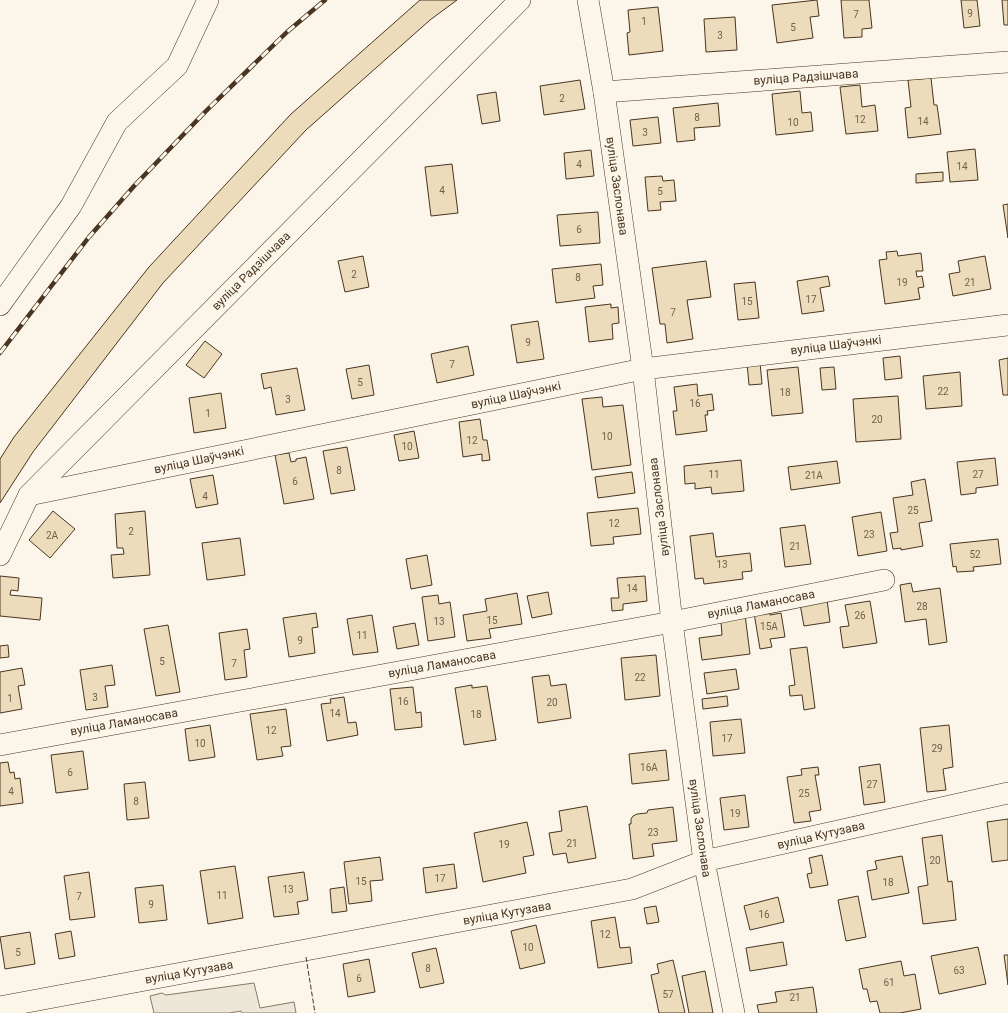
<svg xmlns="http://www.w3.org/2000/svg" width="1008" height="1013" font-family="Roboto,sans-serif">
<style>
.parking{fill:#ede7d9;stroke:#887966}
.building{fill:#ecdcbc;stroke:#4a3520}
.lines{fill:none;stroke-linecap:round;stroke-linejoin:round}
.minor-casing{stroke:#4a3520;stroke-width:22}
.minor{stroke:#fbf6e9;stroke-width:21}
.rail-casing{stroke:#4a3520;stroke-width:4.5}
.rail{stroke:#fbf6e9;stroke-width:3;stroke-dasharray:9;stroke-linecap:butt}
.fence{stroke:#4a3520;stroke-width:1;stroke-dasharray:5 2;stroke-linecap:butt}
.labels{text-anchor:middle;stroke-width:3;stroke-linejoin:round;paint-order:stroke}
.number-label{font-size:10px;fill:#725f47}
.street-label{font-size:12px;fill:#4a3520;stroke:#fbf6e9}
</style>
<rect width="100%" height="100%" fill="#fbf6e9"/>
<path class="parking" d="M254 983 260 1008 294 1002 296 1013H242L241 1011 229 1013H154L150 996 162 993 166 995Z"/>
<g class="building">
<path d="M420 0H457L430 20 306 130 163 283 33 452 0 503V459L14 437 149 267 291 114Z"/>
<path d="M817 0 819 16 810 17 813 38 777 43 772 5Z"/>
<path d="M841 0H869L872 28 862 29V37L844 38Z"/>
<path d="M961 0H977L980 26 964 28Z"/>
<path d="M1002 0H1008V25H1004Z"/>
<path d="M658 7 663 51 629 55 627 33 630 32 628 10Z"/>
<path d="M735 17 737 50 706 52 704 19Z"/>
<path d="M931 78 934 105H937L941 134 908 138 905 108 911 107 908 80Z"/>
<path d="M580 80 585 109 544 115 540 86Z"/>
<path d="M860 85 862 107 875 105 878 131 846 134 840 87Z"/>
<path d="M800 91 802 113 811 112 813 131 776 135 772 94Z"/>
<path d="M496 92 500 121 482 124 477 95Z"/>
<path d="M718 103 720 126 694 128 695 140 677 142 673 108Z"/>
<path d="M658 117 661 143 633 146 630 120Z"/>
<path d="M975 149 978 180 950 182 947 152Z"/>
<path d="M591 150 594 176 566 179 564 153Z"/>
<path d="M452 164 458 213 431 216 425 167Z"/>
<path d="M943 172V181L916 183V174Z"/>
<path d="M662 176 663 181 674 180 676 201 660 202 661 210 648 211 645 177Z"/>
<path d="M1008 204V238L1003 205Z"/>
<path d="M598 212 600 243 560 246 557 215Z"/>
<path d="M897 251 898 256 921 253 923 271H916L917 277 922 276 924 287 918 288 920 299 885 304 879 260 887 259 886 252Z"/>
<path d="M363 256 369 287 345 292 338 261Z"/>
<path d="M985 256 991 289 953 296 949 274 960 272 958 261Z"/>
<path d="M706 261 711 297 687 300 693 339 667 343 665 324H660L652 268Z"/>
<path d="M601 264 603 285 593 286 595 298 556 303 552 269Z"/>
<path d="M828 276 830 286 820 288 824 311 802 314 797 281Z"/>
<path d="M755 282 759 318 738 320 734 284Z"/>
<path d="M611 304V308L618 307 619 323 612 324 613 339 589 342 585 307Z"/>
<path d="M538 321 544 359 517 363 511 325Z"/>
<path d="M205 341 222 354 204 378 186 365Z"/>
<path d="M468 346 474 375 437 383 431 354Z"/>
<path d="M900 356 902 378 885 380 883 358Z"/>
<path d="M1008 358V395H1003L999 360Z"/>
<path d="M760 362 762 384 749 385 747 363Z"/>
<path d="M369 365 374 395 352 399 346 369Z"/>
<path d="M798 367 803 413 772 416 767 370Z"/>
<path d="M834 367 836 389 822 390 820 368Z"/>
<path d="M297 368 305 410 276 415 271 387 264 389 261 374Z"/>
<path d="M960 372 962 406 926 409 923 376Z"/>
<path d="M697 384 698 396 712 394 714 410 707 411 708 415H705L707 431 676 435 673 411H677L674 387Z"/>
<path d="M221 393 226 428 194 433 189 398Z"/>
<path d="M898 396 901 439 856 442 853 399Z"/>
<path d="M602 397 603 407 623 405 631 465 592 470 582 399Z"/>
<path d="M480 419 483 440H487L490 460 482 461V454L463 457 459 422Z"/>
<path d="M414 431 419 458 399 461 394 435Z"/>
<path d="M347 447 355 490 331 494 323 451Z"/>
<path d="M289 453 291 462 296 461V459L306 457 314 499 284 504 275 455Z"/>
<path d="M995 458 998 485 976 488V493L961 495 957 462Z"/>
<path d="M741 460 744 491 712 494 711 487 695 489V483L685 484 684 466Z"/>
<path d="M837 461 840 483 791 490 788 467Z"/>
<path d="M632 472 635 493 598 498 595 477Z"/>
<path d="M213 475 218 504 196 508 190 479Z"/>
<path d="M925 479 932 521 919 523 923 546 901 550V548L893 549 890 533 898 532 893 498 913 495 911 482Z"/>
<path d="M638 508 641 534 613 537 614 544 591 546 587 513Z"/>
<path d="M53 511 75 529 50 558 29 540Z"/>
<path d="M145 511 150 575 113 578 111 555 124 554 123 548H117L115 514Z"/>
<path d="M881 512 887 551 858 556 852 517Z"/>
<path d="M805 525 811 564 785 567 780 528Z"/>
<path d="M713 533 716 557 750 553 752 571 742 572 743 579 704 584 703 578 695 579 690 536Z"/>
<path d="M240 538 245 575 207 580 202 543Z"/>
<path d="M998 539 1001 564 973 567 974 571 957 572 956 566 953 567 950 544Z"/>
<path d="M427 555 432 585 411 589 406 559Z"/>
<path d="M0 576 19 578 18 591 11 590 10 595 42 598 40 620 0 616Z"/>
<path d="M645 576 647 601 623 604V610L612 611 611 598H619L617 578Z"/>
<path d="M911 583 913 592 940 588 947 642 929 645 926 619 905 622 900 585Z"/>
<path d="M548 592 552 614 532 618 527 596Z"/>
<path d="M517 593 522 624 489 629 491 638 467 641 463 615 487 611 485 599Z"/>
<path d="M438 595 439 604 450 602 455 637 428 641 422 597Z"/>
<path d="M827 600 830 622 804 626 800 604Z"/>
<path d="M870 601 877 643 843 648 840 627 849 626 845 605Z"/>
<path d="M769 611 770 615 781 613 785 637 770 639 772 647 760 649 754 613Z"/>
<path d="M316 613 318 627 312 628 315 653 289 657 283 618Z"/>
<path d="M372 615 378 652 353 655 347 619Z"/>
<path d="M745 615 750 654 702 660 699 638 722 635 721 622Z"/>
<path d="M415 623 419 645 397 649 393 627Z"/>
<path d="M168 625 180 692 156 696 144 629Z"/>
<path d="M247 629 250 649 244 650 247 677 225 680 219 633Z"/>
<path d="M8 645 9 657 0 658V646Z"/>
<path d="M807 647 815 708 804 710 802 695 790 696 789 686 795 685 790 649Z"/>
<path d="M656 655 660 696 625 700 621 658Z"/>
<path d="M112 665 115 685 105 686 108 707 86 710 80 670Z"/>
<path d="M22 668 25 685 18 686 22 709 0 713V672Z"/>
<path d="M736 669 739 689 707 694 704 673Z"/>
<path d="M549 675 551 686 566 684 571 718 538 723 532 677Z"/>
<path d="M472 685V688L487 686 496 740 464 745 455 688Z"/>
<path d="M413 687 416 713 421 712 422 727 395 730 390 689Z"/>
<path d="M727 696 728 706 703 709 702 699Z"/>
<path d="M344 697 348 723 356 722 358 735 327 741 321 704 331 703 330 699Z"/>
<path d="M286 709 291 746 281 747 283 756 257 760 250 714Z"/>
<path d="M741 719 745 753 713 756 710 722Z"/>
<path d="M210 725 215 757 189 761 185 729Z"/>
<path d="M949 725 953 767 943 769 946 790 927 792 920 728Z"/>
<path d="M666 750 669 780 632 784 629 754Z"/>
<path d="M83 751 88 789 56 793 51 755Z"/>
<path d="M8 762 10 773 14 772 15 779 20 778 23 803 0 806V763Z"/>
<path d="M880 764 885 802 864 805 859 767Z"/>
<path d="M818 767 819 775H815L821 810 809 812 811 821 794 823 787 777 802 775 801 769Z"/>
<path d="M145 782 149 818 127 820 124 784Z"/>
<path d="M745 795 749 827 724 830 720 798Z"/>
<path d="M587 806 596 858 568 863 566 853 553 855 549 833 562 831 559 811Z"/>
<path d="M673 807 677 841 652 844 654 856 633 859 629 824H631V819L633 816 637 814 647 813 648 810Z"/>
<path d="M1008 819V860L992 862 987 822Z"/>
<path d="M527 822 534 855 523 857 526 873 483 882 474 833Z"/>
<path d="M942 835 948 882 952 881 956 920 923 924 918 887 928 885 922 838Z"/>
<path d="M822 855 828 885 810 888 807 874 812 873 809 858Z"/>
<path d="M902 856 909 893 872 900 867 871 877 869 875 861Z"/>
<path d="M380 857 383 880 370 881 372 901 349 904 344 862Z"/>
<path d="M454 864 457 888 426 893 423 868Z"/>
<path d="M235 866 243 918 208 924 200 871Z"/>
<path d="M89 872 95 917 70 920 64 876Z"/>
<path d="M304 872 308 900 297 902 299 914 274 917 268 877Z"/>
<path d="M163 885 167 920 139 923 135 888Z"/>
<path d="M344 887 347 911 332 913 330 889Z"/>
<path d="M858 896 866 937 846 941 838 900Z"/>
<path d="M778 897 784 922 750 930 744 906Z"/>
<path d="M656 906 659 922 647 924 644 908Z"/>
<path d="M615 917 620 948 630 947 632 963 598 968 591 921Z"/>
<path d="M536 925 545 963 520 969 511 931Z"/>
<path d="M71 931 75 956 59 959 55 934Z"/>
<path d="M30 932 35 964 5 969 0 937Z"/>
<path d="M783 942 787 965 750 971 746 948Z"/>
<path d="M978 947 986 984 939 994 931 956Z"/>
<path d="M436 948 444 983 420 988 412 953Z"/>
<path d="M1004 955H1008V985Z"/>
<path d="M369 959 375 992 348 997 343 964Z"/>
<path d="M673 960 685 1013H659L651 975 659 973 657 964Z"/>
<path d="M901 961 904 976 915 974 921 1009 900 1013H880L877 1001 870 1002 867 989H863L859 969Z"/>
<path d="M705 971 713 1013H689L682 976Z"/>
<path d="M813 987 817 1013H759L757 1005 777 1002 775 992Z"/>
</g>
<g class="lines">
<defs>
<g id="minor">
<path d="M588 0 604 92 643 369 672 622 704 861 734 1013"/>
<path d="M604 92 1008 62"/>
<path d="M0 305 71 206 117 122 177 66 208 0"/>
<path d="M29 495 643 369 1008 325"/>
<path d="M0 555 29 495 520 0"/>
<path d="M0 745 672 622 884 580"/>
<path d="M0 1007 632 889 704 861 1008 793"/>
</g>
</defs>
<use href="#minor" class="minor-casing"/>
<use href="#minor" class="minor"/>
<defs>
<path id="rail" d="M0 353 89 237 135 185 206 111 287 32 325 0"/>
</defs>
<use href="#rail" class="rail-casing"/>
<use href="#rail" class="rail"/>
<path class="fence" d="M306 957 315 1013"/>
</g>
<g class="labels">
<g class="number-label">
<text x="970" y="17">9</text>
<text x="856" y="18">7</text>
<text x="644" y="25">1</text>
<text x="793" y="31">5</text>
<text x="720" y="39">3</text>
<text x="562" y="102">2</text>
<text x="697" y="121">8</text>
<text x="860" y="123">12</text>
<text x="923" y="125">14</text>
<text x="793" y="126">10</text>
<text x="645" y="136">3</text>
<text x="579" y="168">4</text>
<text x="962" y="170">14</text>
<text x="442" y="194">4</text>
<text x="660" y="195">5</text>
<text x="579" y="233">6</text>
<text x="354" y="278">2</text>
<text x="578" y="281">8</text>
<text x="902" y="286">19</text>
<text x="970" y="286">21</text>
<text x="811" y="303">17</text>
<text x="747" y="305">15</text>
<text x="673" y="316">7</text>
<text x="528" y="346">9</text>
<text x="452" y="368">7</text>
<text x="360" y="386">5</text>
<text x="943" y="395">22</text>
<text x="785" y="396">18</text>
<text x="288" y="403">3</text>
<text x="695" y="407">16</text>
<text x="208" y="417">1</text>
<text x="877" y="423">20</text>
<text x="607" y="440">10</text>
<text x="472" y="444">12</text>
<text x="407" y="450">10</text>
<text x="339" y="474">8</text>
<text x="714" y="478">11</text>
<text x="978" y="478">27</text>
<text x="814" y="479">21А</text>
<text x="295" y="485">6</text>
<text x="205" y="500">4</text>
<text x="913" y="514">25</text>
<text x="614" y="527">12</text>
<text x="131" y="535">2</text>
<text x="869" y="538">23</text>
<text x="52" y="539">2А</text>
<text x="795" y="550">21</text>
<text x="975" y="558">52</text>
<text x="722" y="568">13</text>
<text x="632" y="592">14</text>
<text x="922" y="610">28</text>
<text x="860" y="619">26</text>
<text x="492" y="624">15</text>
<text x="439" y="625">13</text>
<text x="769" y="630">15А</text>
<text x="362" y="639">11</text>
<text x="300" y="644">9</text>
<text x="162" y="665">5</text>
<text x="234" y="667">7</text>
<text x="640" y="681">22</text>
<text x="95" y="701">3</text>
<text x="10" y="702">1</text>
<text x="403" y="705">16</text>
<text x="552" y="706">20</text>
<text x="335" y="717">14</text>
<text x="476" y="718">18</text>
<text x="271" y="734">12</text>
<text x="727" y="742">17</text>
<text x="200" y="747">10</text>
<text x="937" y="752">29</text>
<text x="649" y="771">16А</text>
<text x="70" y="776">6</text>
<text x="872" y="788">27</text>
<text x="11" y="795">4</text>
<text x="804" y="797">25</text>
<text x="136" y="805">8</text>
<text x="735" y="817">19</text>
<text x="653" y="836">23</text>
<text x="572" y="847">21</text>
<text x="504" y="848">19</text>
<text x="935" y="864">20</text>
<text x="440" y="882">17</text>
<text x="361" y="885">15</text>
<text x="888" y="886">18</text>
<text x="288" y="893">13</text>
<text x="222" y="899">11</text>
<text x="79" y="900">7</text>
<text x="151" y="908">9</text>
<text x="764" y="918">16</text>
<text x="605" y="938">12</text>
<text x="528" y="951">10</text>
<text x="18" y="956">5</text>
<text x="428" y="972">8</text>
<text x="959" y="974">63</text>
<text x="359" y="982">6</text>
<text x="889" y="986">61</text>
<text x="668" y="998">57</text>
<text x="795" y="1001">21</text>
</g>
<g class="street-label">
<text transform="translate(806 77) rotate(-4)" y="4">вуліца Радзішчава</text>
<text transform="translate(617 186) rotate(82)" y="4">вуліца Заслонава</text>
<text transform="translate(251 271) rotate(-45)" y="4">вуліца Радзішчава</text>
<text transform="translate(836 345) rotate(-7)" y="4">вуліца Шаўчэнкі</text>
<text transform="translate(516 395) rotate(-12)" y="4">вуліца Шаўчэнкі</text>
<text transform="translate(199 460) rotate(-12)" y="4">вуліца Шаўчэнкі</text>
<text transform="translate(659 507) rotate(-97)" y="4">вуліца Заслонава</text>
<text transform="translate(761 604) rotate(-11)" y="4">вуліца Ламаносава</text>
<text transform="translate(442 664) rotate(-10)" y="4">вуліца Ламаносава</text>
<text transform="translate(124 722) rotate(-10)" y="4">вуліца Ламаносава</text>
<text transform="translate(700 828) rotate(82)" y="4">вуліца Заслонава</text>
<text transform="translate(821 835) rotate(-13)" y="4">вуліца Кутузава</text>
<text transform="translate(507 913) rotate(-10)" y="4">вуліца Кутузава</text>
<text transform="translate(189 972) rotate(-10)" y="4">вуліца Кутузава</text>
</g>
</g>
</svg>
